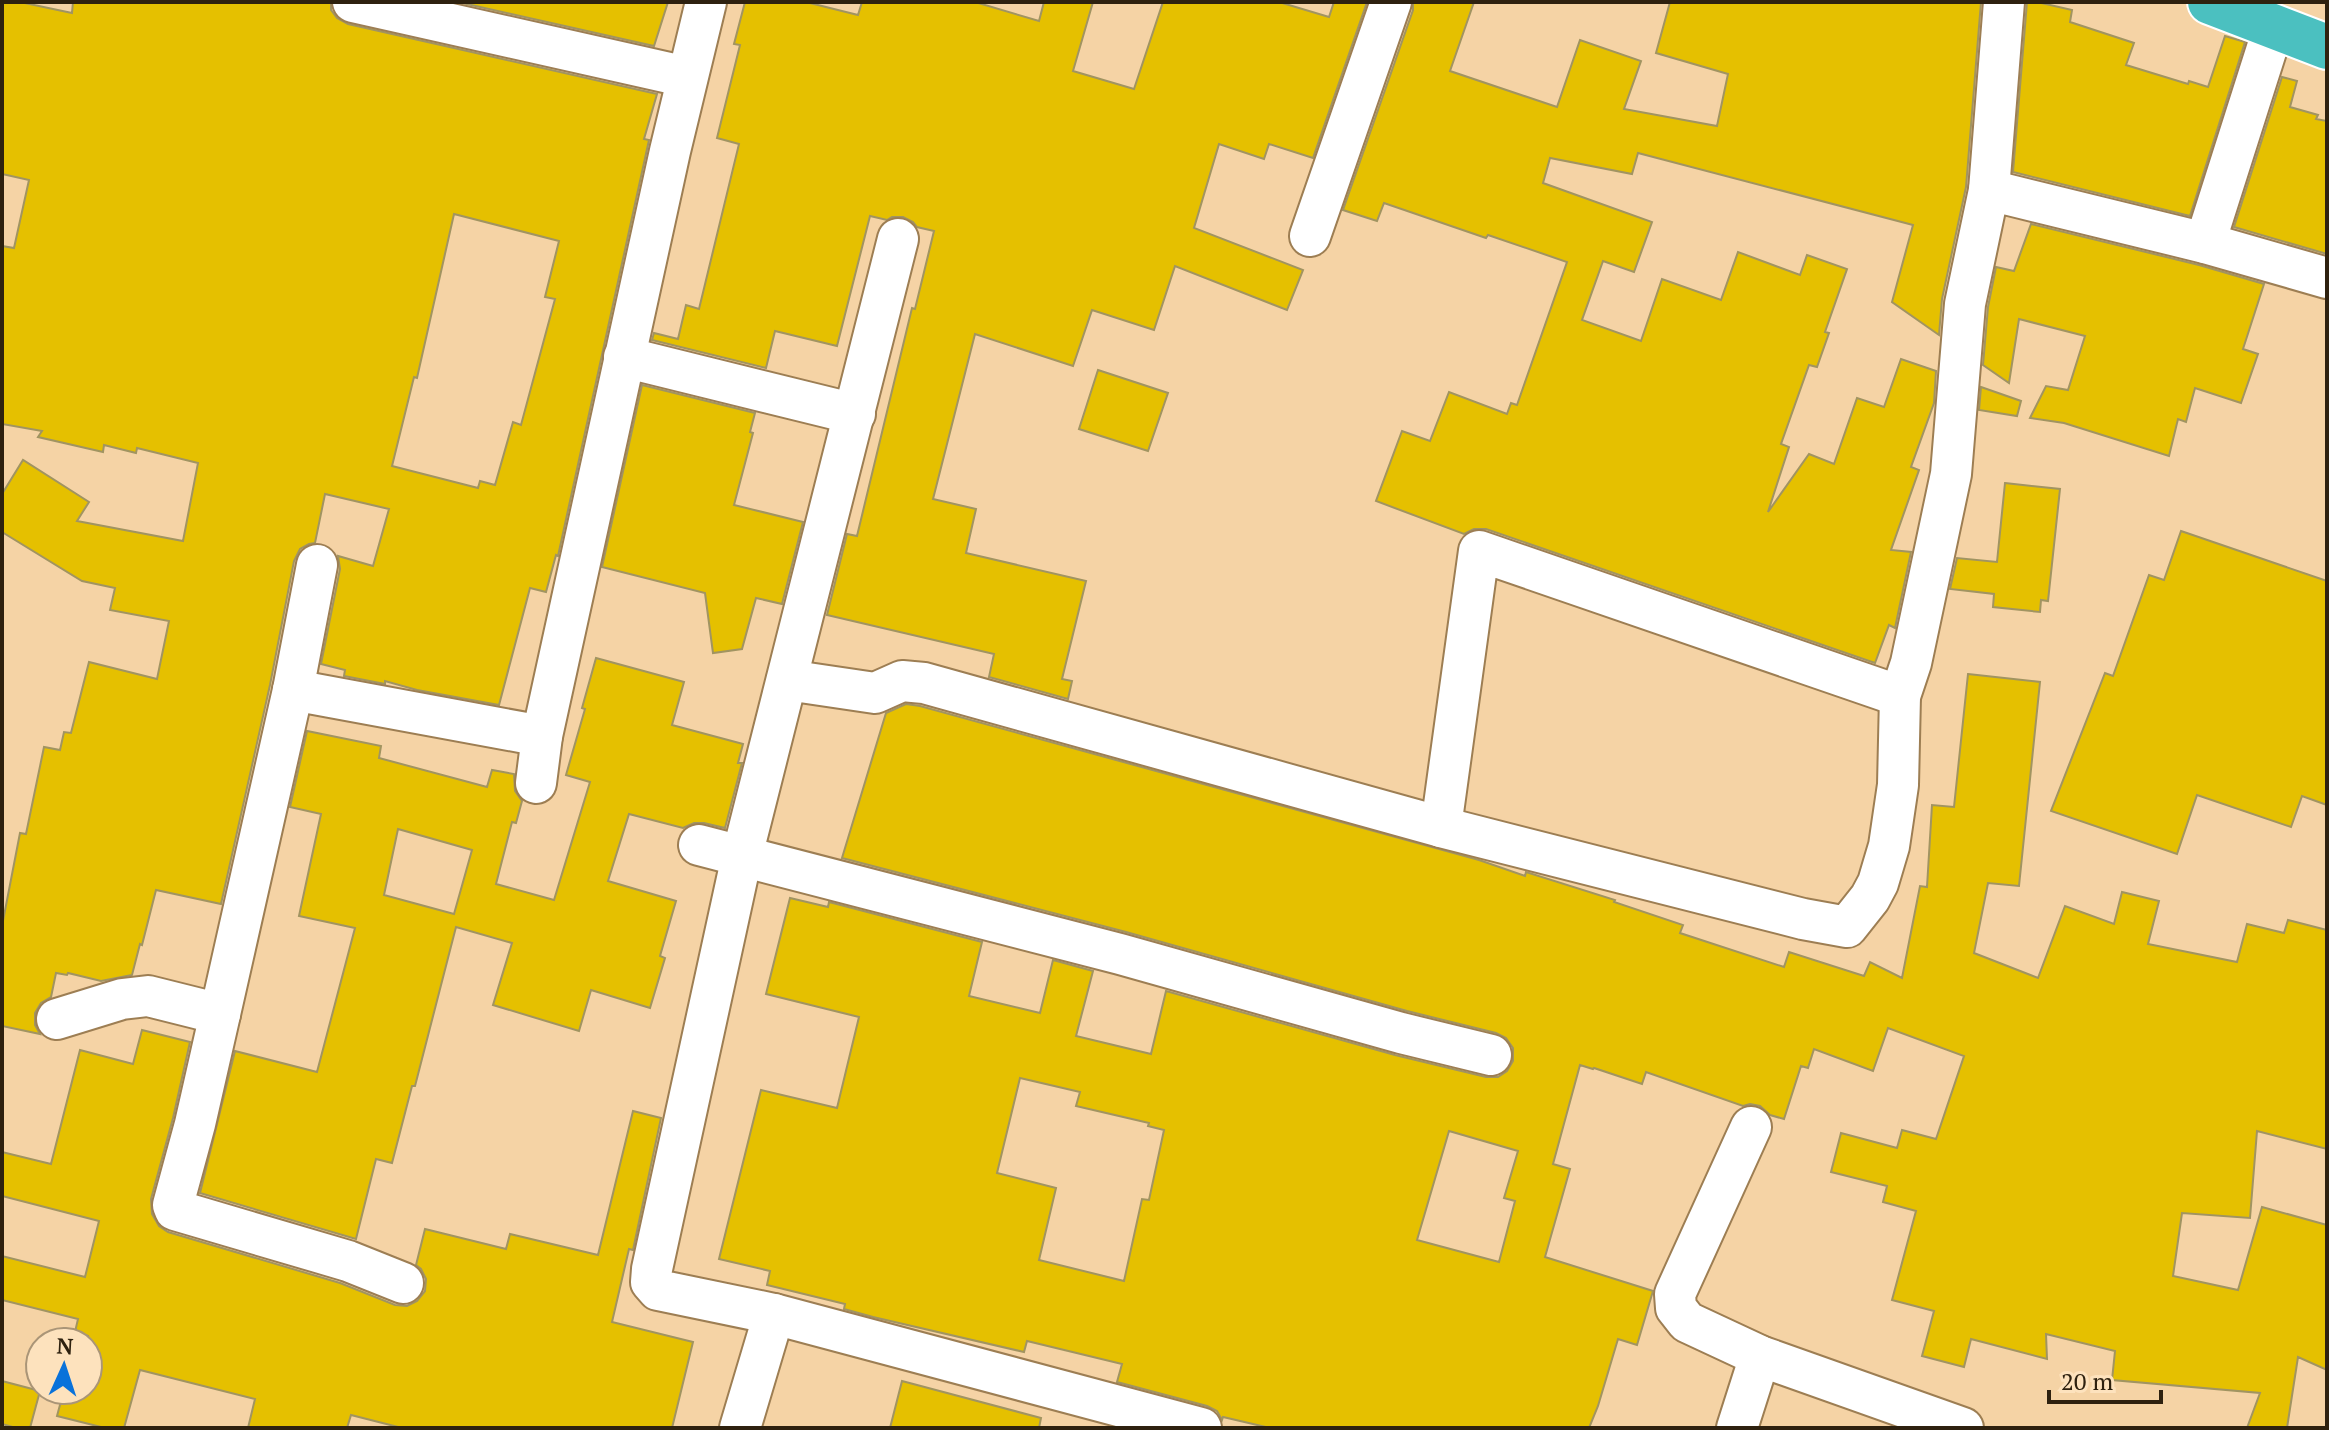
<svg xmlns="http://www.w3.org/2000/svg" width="2329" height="1430" font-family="'PT Serif',serif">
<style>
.building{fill:#e5c000;stroke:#a19461;stroke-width:2;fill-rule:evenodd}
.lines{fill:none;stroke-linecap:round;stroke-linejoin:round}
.minor-casing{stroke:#9d7e53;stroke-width:44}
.highway-casing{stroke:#fff;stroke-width:48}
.minor{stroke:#fff;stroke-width:40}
.highway{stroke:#4bc0c0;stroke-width:44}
</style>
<rect width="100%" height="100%" fill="#f5d3a5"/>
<g class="building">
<path d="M2 2H20L72 13 73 2H331V10L337 18 348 24 657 94 644 139 649 140 558 556 556 555 546 592 530 588 499 705 417 690 385 681V684L344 676 345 670 321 664 340 569 338 556 373 566 389 509 325 494 315 543 309 544 300 549 294 561 270 685 221 904 156 890 142 945 140 944 132 975 101 981 68 973 67 975 56 973 51 997 41 1003 35 1013V1025L40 1034 2 1026V926L20 833 26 834 44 747 60 750 64 732 71 733 89 662 157 679 169 621 110 610 115 588 82 581 2 532V494L23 460 89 502 77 521 183 541 198 463 137 448 136 453 104 445 103 452 38 437 42 431 2 424V246L14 248 29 180 2 174ZM454 214 559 241 545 297 555 299 521 425 513 422 495 485 480 481 478 488 392 466 414 377 417 378Z"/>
<path d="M458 2H668L654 46Z"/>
<path d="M745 2H806L858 15 862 2H975L1039 21 1044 2H1093L1073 71 1134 89 1163 2H1279L1329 17 1334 2H1367L1313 158 1269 144 1264 159 1219 144 1194 228 1303 270 1287 310 1175 266 1154 330 1092 310 1073 366 975 334 933 499 976 509 966 553 1086 581 1062 679 1072 681 1068 699 989 677 994 654 827 615 847 534 857 536 912 308 915 309 934 231 917 227 913 222 903 217H892L887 220 870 216 837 346 775 331 766 368 652 340 654 333 678 339 686 305 699 309 739 144 717 138 740 45 734 44Z"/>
<path d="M1413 2H1474L1450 71 1557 107 1580 40 1641 61 1624 109 1717 126 1728 74 1656 53 1670 2H1981L1966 187 1942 299 1939 335 1892 302 1913 225 1638 153 1632 174 1550 158 1543 183 1652 222 1634 272 1603 261 1582 320 1641 341 1662 279 1721 300 1738 252 1800 275 1807 255 1847 269 1825 332 1829 333 1817 367 1809 365 1781 444 1789 447 1768 512 1809 454 1834 464 1857 398 1884 407 1901 359 1936 371 1934 403 1911 467 1919 470 1891 550 1911 552 1895 628 1889 625 1875 663 1486 529H1474L1464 534 1376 501 1402 431 1430 441 1449 392 1507 414 1511 403 1517 405 1567 262 1488 235 1486 238 1384 203 1377 221 1343 210 1413 10Z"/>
<path d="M2027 2H2037L2072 10 2070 22 2134 43 2126 65 2188 84 2189 81 2208 87 2225 36 2245 42 2190 216 2013 172Z"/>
<path d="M2282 77 2297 81 2290 107 2318 115 2316 119 2327 121V254L2234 227Z"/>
<path d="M2031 224 2199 265 2264 284 2243 349 2258 354 2241 403 2195 388 2186 422 2178 419 2169 456 2064 423 2030 418 2046 386 2068 390 2085 336 2019 319 2009 383 1983 365 1988 307 1996 267 2014 271Z"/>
<path d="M1098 370 1168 393 1148 451 1079 429Z"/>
<path d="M642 385 755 413 750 432 753 433 734 505 803 522 782 604 756 598 742 649 713 653 705 593 602 567Z"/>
<path d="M1981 387 2021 401 2017 416 1979 410Z"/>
<path d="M2005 483 2060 489 2048 601 2041 600 2040 612 1993 607 1994 594 1950 589 1957 558 1997 562Z"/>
<path d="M2181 531 2327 581V805L2302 796 2291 827 2197 795 2177 854 2051 811 2105 673 2113 676 2149 575 2164 580Z"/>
<path d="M596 658 684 682 672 725 743 744 738 763H742L725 828 704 823H694L683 828 629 814 608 881 676 901 660 956 665 958 650 1008 591 990 579 1031 493 1005 512 943 456 927 415 1086H412L392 1163 376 1159 356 1239 200 1193 235 1051 317 1072 355 928 299 916 321 814 290 807 307 731 381 746 379 758 487 787 492 770 514 774 515 791 522 801 516 823 512 822 496 884 554 900 590 782 566 775 585 709 582 708ZM398 829 472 850 454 914 384 895Z"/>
<path d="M1968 674 2040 682 2019 886 1988 883 1974 953 2038 978 2065 906 2114 924 2122 892 2159 901 2148 944 2237 962 2247 924 2284 933 2288 920 2327 930V1149L2257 1131 2250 1218 2182 1213 2173 1276 2238 1290 2262 1207 2327 1225V1370L2298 1357 2287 1428H2247L2260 1393 2112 1380 2115 1351 2046 1334 2047 1359 1971 1339 1964 1367 1922 1356 1934 1311 1892 1300 1916 1211 1883 1202 1887 1186 1831 1172 1841 1133 1897 1148 1902 1130 1936 1139 1964 1056 1888 1028 1873 1071 1814 1049 1808 1068 1801 1066 1784 1119 1770 1115 1760 1106 1750 1104 1743 1106 1646 1072 1642 1084 1594 1068 1593 1069 1580 1065 1553 1164 1570 1169 1545 1257 1653 1291 1637 1345 1618 1339 1598 1406 1589 1428H1270L1223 1417 1222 1420 1217 1411 1207 1406 1117 1382 1122 1364 1027 1341 1024 1352 873 1317 844 1309 845 1304 767 1285 770 1271 719 1259 761 1090 837 1108 859 1017 766 994 790 898 828 907 829 902 982 942 969 996 1040 1013 1053 960 1093 971 1076 1036 1151 1054 1166 991 1395 1055 1486 1077H1498L1507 1071 1513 1061V1048L1506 1038 1496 1033 1407 1011 1126 932 842 858 886 713 906 704 920 706 1479 860 1525 876 1526 872 1615 900 1614 902 1683 925 1680 933 1784 967 1789 952 1864 976 1870 962 1902 978 1920 886 1927 887 1932 805 1954 807ZM1020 1078 1080 1092 1076 1106 1149 1123 1148 1126 1164 1130 1149 1200 1142 1199 1124 1281 1039 1260 1056 1188 997 1173ZM1449 1131 1518 1151 1504 1198 1515 1201 1499 1262 1417 1240Z"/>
<path d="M142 1030 190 1042 173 1118 151 1199 152 1214 159 1226 168 1232 340 1283 395 1305 407 1306 417 1301 425 1291 426 1279 421 1269 416 1265 425 1229 506 1249 510 1234 598 1255 633 1111 661 1118 633 1250 629 1249 612 1322 693 1342 672 1428H402L351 1415 347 1428H248L255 1399 140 1370 124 1428H105L57 1416 64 1390H88V1336L75 1332 78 1319 2 1300V1256L85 1277 99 1221 2 1196V1152L51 1164 80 1050 133 1064Z"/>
<path d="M2 1381 40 1391 30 1428H16L2 1424Z"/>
<path d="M902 1381 1041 1418 1039 1428H890Z"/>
</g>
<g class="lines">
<defs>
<g id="minor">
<path d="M353 2 687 77"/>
<path d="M1989 190 2205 243 2327 278"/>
<path d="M1310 236 1391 2"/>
<path d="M898 239 742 856 652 1269 651 1282 658 1290 774 1314 1201 1428"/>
<path d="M2205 243 2274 26"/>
<path d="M624 357 855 414"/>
<path d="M317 565 293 690 220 1014 195 1124 173 1205 175 1210 348 1261 403 1283"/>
<path d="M787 680 875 693 902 681 924 683 1441 827 1803 919 1847 927 1870 898 1878 883 1889 846 1898 785 1900 696 1911 663 1951 474 1965 304 1989 190 2004 2"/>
<path d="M293 690 542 736"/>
<path d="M536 783 542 736 670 151 706 2"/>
<path d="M1441 827 1479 551 1900 696"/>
<path d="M699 845 1120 954 1401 1033 1491 1055"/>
<path d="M57 1019 122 999 148 996 220 1014"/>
<path d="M1751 1127 1675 1294 1676 1308 1687 1322 1760 1356 1963 1428"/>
<path d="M740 1428 774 1314"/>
<path d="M1737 1428 1760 1356"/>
</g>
<path id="highway" d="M2210 2 2327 47"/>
</defs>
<use href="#minor" class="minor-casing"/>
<use href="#highway" class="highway-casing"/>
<use href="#minor" class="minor"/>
<use href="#highway" class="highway"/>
</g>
<rect width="2329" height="1430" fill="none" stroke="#2e210f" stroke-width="8"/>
<g transform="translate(64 1366) rotate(3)"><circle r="38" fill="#fde2bd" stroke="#aa9577" stroke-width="2"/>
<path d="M0-6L14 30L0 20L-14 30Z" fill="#0972da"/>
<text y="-12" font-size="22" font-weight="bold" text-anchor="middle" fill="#2e210f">N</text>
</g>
<path d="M2049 1390v12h112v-12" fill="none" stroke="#2e210f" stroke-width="4"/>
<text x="2061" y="1390" font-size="24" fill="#2e210f" stroke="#fde2bd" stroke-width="6" paint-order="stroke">20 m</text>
</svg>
